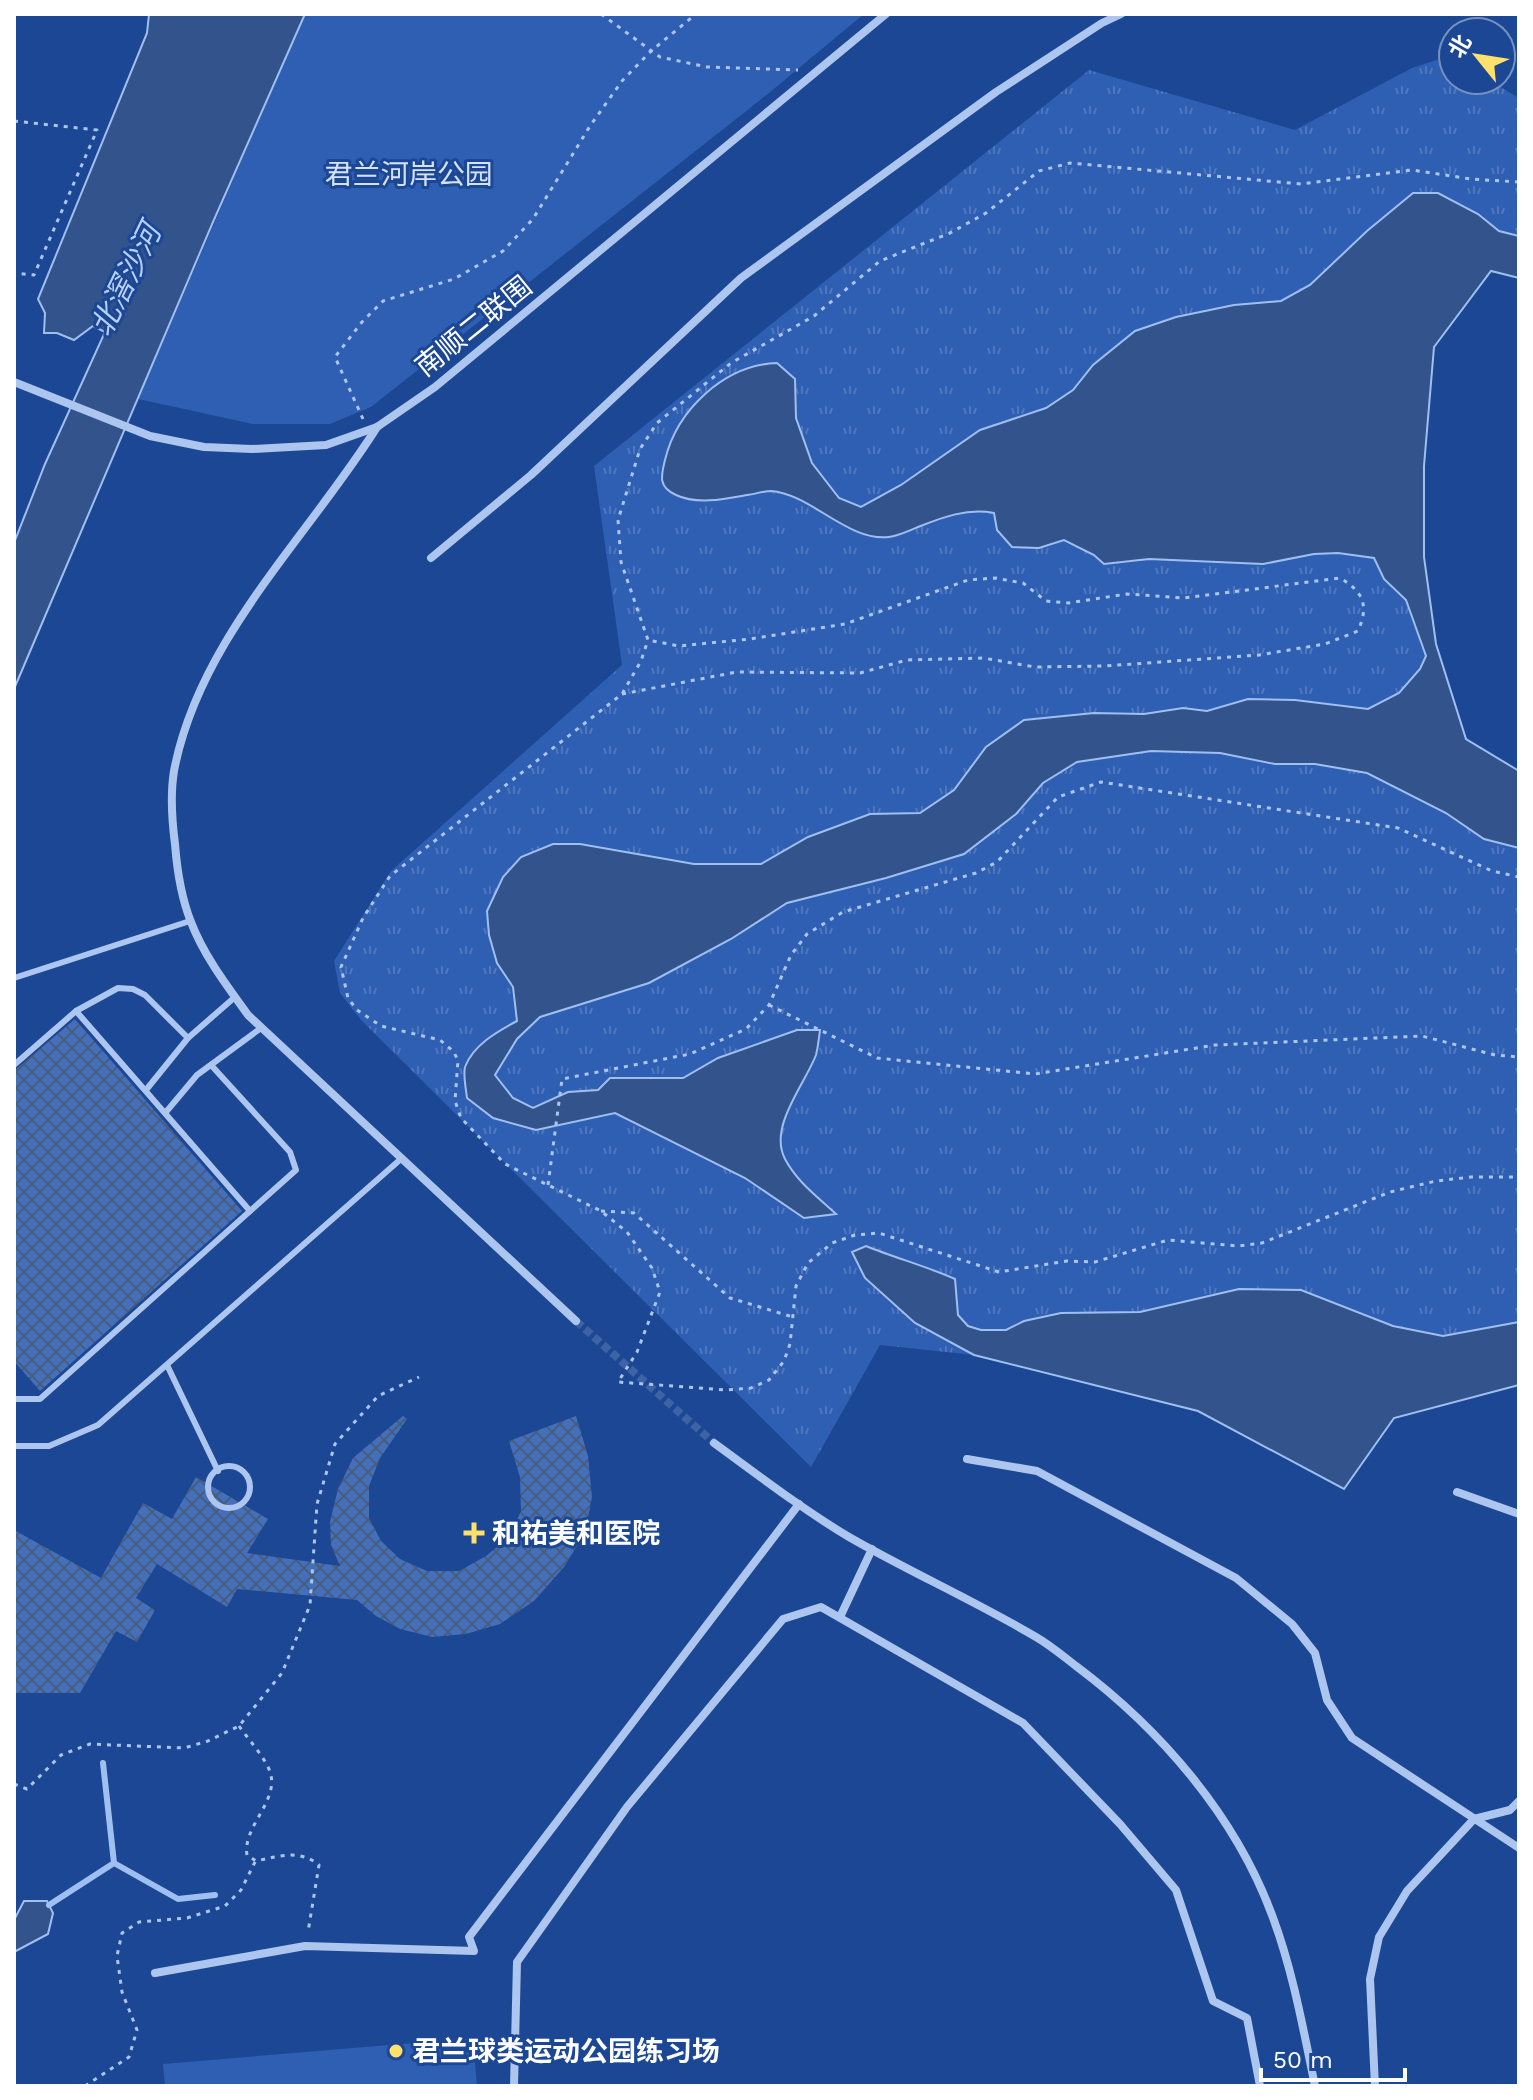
<svg xmlns="http://www.w3.org/2000/svg" width="1533" height="2100" font-family="'Work Sans','Noto Sans SC',sans-serif">
<style>
.grass{fill:url(#grass-tufts)}
.park{fill:#2f5fb2}
.water{fill:#33538c;stroke:#a0bff1;stroke-width:2}
.lines{fill:none;stroke-linecap:round;stroke-linejoin:round}
.stream{stroke:#a0bff1;stroke-width:6}
.building{fill:url(#building-cross-hatch)}
.minor-tunnel{stroke:#3d63a4;stroke-width:8;stroke-dasharray:8 4;stroke-linecap:butt}
.path{stroke:#adc6ef;stroke-width:3;stroke-dasharray:4 6;stroke-linecap:butt}
.service{stroke:#adc6ef;stroke-width:6}
.minor{stroke:#adc6ef;stroke-width:8}
.poi-dot{fill:#ffe06b;stroke:#1b4794;stroke-width:3}
.labels{text-anchor:middle;stroke-width:6;stroke-linejoin:round;paint-order:stroke}
.park-label{font-size:28px;fill:#d4e2fb;stroke:#1b4794}
.street-label{font-size:28px;fill:#fff;stroke:#1b4794}
.poi-label{font-size:28px;font-weight:bold;fill:#fff;stroke:#1b4794;text-anchor:start}
.water-label{font-size:30px;font-style:italic;fill:#b9d0f6;stroke:#1b4794}
</style>
<defs>
<pattern id="grass-tufts" width="24" height="20" patternUnits="userSpaceOnUse" patternTransform="scale(2)"><rect width="24" height="20" fill="#2f5fb2"/><path d="M3 7l-1-3M5 7V3M7 7l1-3M15 17l-1-3M17 17v-4M19 17l1-3" fill="none" stroke="#4e77be"/></pattern>
<pattern id="building-cross-hatch" width="8" height="8" patternUnits="userSpaceOnUse" patternTransform="scale(2)"><rect width="8" height="8" fill="#4470bb"/><path d="M0 0l8 8M0 8l8-8" fill="none" stroke="#485c7e"/></pattern>
</defs>
<rect width="100%" height="100%" fill="#1b4794"/>
<path class="grass" d="M1446 57 1453 61V80H1489L1519 98V278L1491 271 1434 347 1424 466V557L1436 644 1466 739 1519 771V1385L1394 1418 1344 1489 1198 1411 974 1355 880 1345 811 1467 361 1020 340 993 334 961 391 871 622 665 594 466 1089 70 1295 130 1412 68Z"/>
<g class="park">
<path d="M305 14H864L769 93 371 407 330 424H253L138 399Z"/>
<path d="M473 2038 477 2086H165L163 2064Z"/>
</g>
<g class="water">
<path d="M149 14H305L213 222 14 689V543L45 464 105 332 93 326 74 340 57 333H44L45 313 38 299 147 33Z"/>
<path d="M1413 193H1438L1478 214 1499 231 1519 236V278L1491 271 1434 347 1424 466V557L1436 644 1466 739 1519 771V848L1484 839 1446 813 1367 773 1315 764H1275L1220 753 1151 751 1077 762 1043 783 1016 814 964 854 886 878 787 903 731 939 649 983 540 1017 517 1039 495 1075 513 1098 533 1108 568 1092 598 1090 610 1078H683L718 1058 797 1030H820C819 1038 818 1047 816 1055 805 1084 768 1127 785 1159 797 1182 818 1197 836 1214L804 1218 745 1178 615 1113 536 1130 493 1118 467 1098C466 1089 463 1075 465 1067 473 1045 498 1031 517 1021L513 987 497 963 489 935 487 911 503 877 521 857 553 844H580L694 864H761L808 837 870 814 920 813 954 790 986 747 1024 720 1094 713 1144 714 1183 708 1207 711 1248 699 1295 700 1368 709 1399 693 1420 669 1426 656 1406 600 1384 579 1374 558 1338 553 1314 554 1263 564 1149 559 1104 564 1094 555 1064 540 1039 548 1012 547 997 530 994 513C967 508 943 517 918 527 909 531 898 536 889 537 848 542 811 494 771 491 764 491 755 494 747 495 725 499 697 505 676 495 658 487 661 476 665 460 677 410 724 365 777 363L795 379 796 418 812 463 839 498 861 507 901 485 980 430 1046 408 1073 390 1093 365 1135 331 1176 317 1234 305 1281 301 1310 285 1367 231Z"/>
<path d="M866 1246C895 1258 926 1266 955 1279L958 1315 968 1326 981 1330H1006L1024 1321 1061 1313 1140 1312 1239 1289 1301 1290 1393 1326 1443 1336 1519 1322V1385L1394 1418 1344 1489 1198 1411 974 1355 915 1323 865 1278 852 1252Z"/>
<path d="M24 1901H47L53 1913 48 1934 14 1952V1920Z"/>
</g>
<g class="lines">
<g class="stream">
<path d="M103 1763 114 1863"/>
<path d="M49 1905 114 1863 178 1899 215 1895"/>
</g>
</g>
<g class="building">
<path d="M75 1019 242 1211 40 1391 14 1361V1071Z"/>
<path d="M403 1416 407 1419 380 1458 369 1486V1518L381 1541 400 1559 427 1571H459L486 1556 509 1537 521 1511 520 1477 509 1441 576 1416 588 1456 592 1497 585 1533 564 1567 534 1601 500 1624 466 1634 432 1637 400 1629 376 1616 357 1600 237 1589 227 1607 157 1564 136 1598 155 1610 137 1642 116 1631 80 1693H14V1530L101 1578 143 1503 172 1519 196 1477 268 1519 247 1553 340 1566 331 1545 330 1522 338 1489 353 1458Z"/>
</g>
<g class="lines">
<path class="minor-tunnel" d="M576 1321 714 1443"/>
<g class="path">
<path d="M601 14 660 57 707 67 798 70"/>
<path d="M14 121 97 130 34 275 14 273"/>
<path d="M1519 182 1471 179 1412 170 1301 184 1070 163 1039 171 986 213 950 233 880 261 814 316 731 363 657 423 640 449 618 520 621 562 648 640 641 661 622 694 390 876 363 918 341 967 348 998 357 1010 381 1026 440 1040 453 1051 458 1060 455 1101 461 1118 505 1164 601 1211 627 1232 652 1268 660 1292 637 1352 618 1382 725 1390 751 1388 769 1380 784 1361 790 1344 796 1286 808 1263 832 1243 855 1235 879 1233 999 1272 1067 1261 1095 1262 1168 1240 1238 1246 1262 1243 1390 1192 1436 1181 1471 1177H1519"/>
<path d="M363 419 335 357 362 322 383 301 454 279 503 251 533 219 590 126 622 81 651 51 696 14"/>
<path d="M622 694 737 672 860 673 907 660 983 658 1035 667 1105 666 1259 655 1325 644 1358 631C1369 606 1364 592 1340 578L1184 598 1127 594 1068 603 1046 601 1023 583 995 578 968 580 845 624 750 639 679 646 648 640"/>
<path d="M769 1005 877 1058 1035 1074 1215 1045 1422 1036 1495 1055 1519 1057"/>
<path d="M548 1185 562 1079 690 1054 746 1029 769 1005 791 955 807 934 843 912 976 873 997 862 1058 797 1101 782 1398 828 1492 871 1519 877"/>
<path d="M601 1211 634 1213 730 1298 793 1317"/>
<path d="M239 1726C249 1740 261 1753 268 1767 284 1798 242 1825 247 1855L256 1861C280 1856 299 1849 319 1865L308 1932"/>
<path d="M14 1784 27 1789 61 1755 90 1744 184 1748 208 1741 239 1726 282 1673 310 1605 317 1504 335 1444 378 1396 419 1377"/>
<path d="M85 2086 129 2057 137 2030 122 1992 117 1956 122 1933 139 1922 187 1918 225 1906 241 1890 256 1860"/>
</g>
<g class="service">
<path d="M14 978 190 921"/>
<path d="M76 1011 250 1211"/>
<path d="M14 1065 76 1011 118 988 133 989 145 995 188 1038"/>
<path d="M146 1090 188 1038 235 997"/>
<path d="M166 1112 197 1075 261 1028"/>
<path d="M167 1365 218 1471"/>
<path d="M14 1399H40L296 1170 290 1152 211 1065"/>
<path d="M14 1446H49L98 1425 402 1158"/>
<circle cx="229" cy="1487" r="21"/>
</g>
<g class="minor">
<path d="M14 382 150 436 204 447 252 449 326 445 377 427 435 387 886 14"/>
<path d="M377 427C308 537 199 639 174 771 170 795 172 821 175 844 177 870 181 897 191 922 204 956 227 986 248 1015L576 1321"/>
<path d="M431 558 531 475 741 278 996 92 1102 23 1121 14"/>
<path d="M714 1443C758 1475 802 1509 849 1537 910 1572 975 1601 1036 1637 1050 1645 1063 1656 1076 1666 1160 1729 1235 1815 1272 1915 1293 1971 1303 2028 1315 2086"/>
<path d="M967 1459 1037 1471 1236 1578 1292 1624 1315 1653 1327 1700 1352 1738 1519 1848"/>
<path d="M1457 1492 1519 1514"/>
<path d="M840 1617 872 1549"/>
<path d="M155 1973 305 1946 474 1951 469 1937 799 1504"/>
<path d="M514 2086 517 1962 627 1807 783 1619 821 1607 1023 1723 1120 1824 1176 1890 1213 2001 1247 2018 1260 2086"/>
<path d="M1375 2086 1370 1979 1379 1937 1407 1891 1474 1819 1510 1810 1519 1801"/>
</g>
</g>
<g class="poi-dot">
<path d="M470 1521h8v8h8v8h-8v8h-8v-8h-8v-8h8z"/>
<circle cx="396" cy="2051" r="8"/>
</g>
<g class="labels">
<g class="park-label">
<text x="409" y="184">君兰河岸公园</text>
</g>
<g class="street-label">
<text transform="translate(473 326) rotate(-39)" y="10">南顺二联围</text>
</g>
<g class="poi-label">
<text x="492" y="1543">和祐美和医院</text>
<text x="412" y="2061">君兰球类运动公园练习场</text>
</g>
<g class="water-label">
<text transform="translate(126 280) rotate(-64)" y="10">北滘沙河</text>
</g>
</g>
<rect width="1533" height="2100" fill="none" stroke="#ffffff" stroke-width="32"/>
<g transform="translate(1477 56) rotate(300)"><circle r="38" fill="#1b4794" stroke="#7691bf" stroke-width="2"/>
<path d="M0-6L14 30L0 20L-14 30Z" fill="#ffe06b"/>
<text y="-12" font-size="22" font-weight="bold" text-anchor="middle" fill="#ffffff">北</text>
</g>
<path d="M1261 2068v12h144v-12" fill="none" stroke="#ffffff" stroke-width="4"/>
<text x="1273" y="2068" font-size="24" fill="#ffffff" stroke="#1b4794" stroke-width="6" paint-order="stroke">50 m</text>
</svg>
